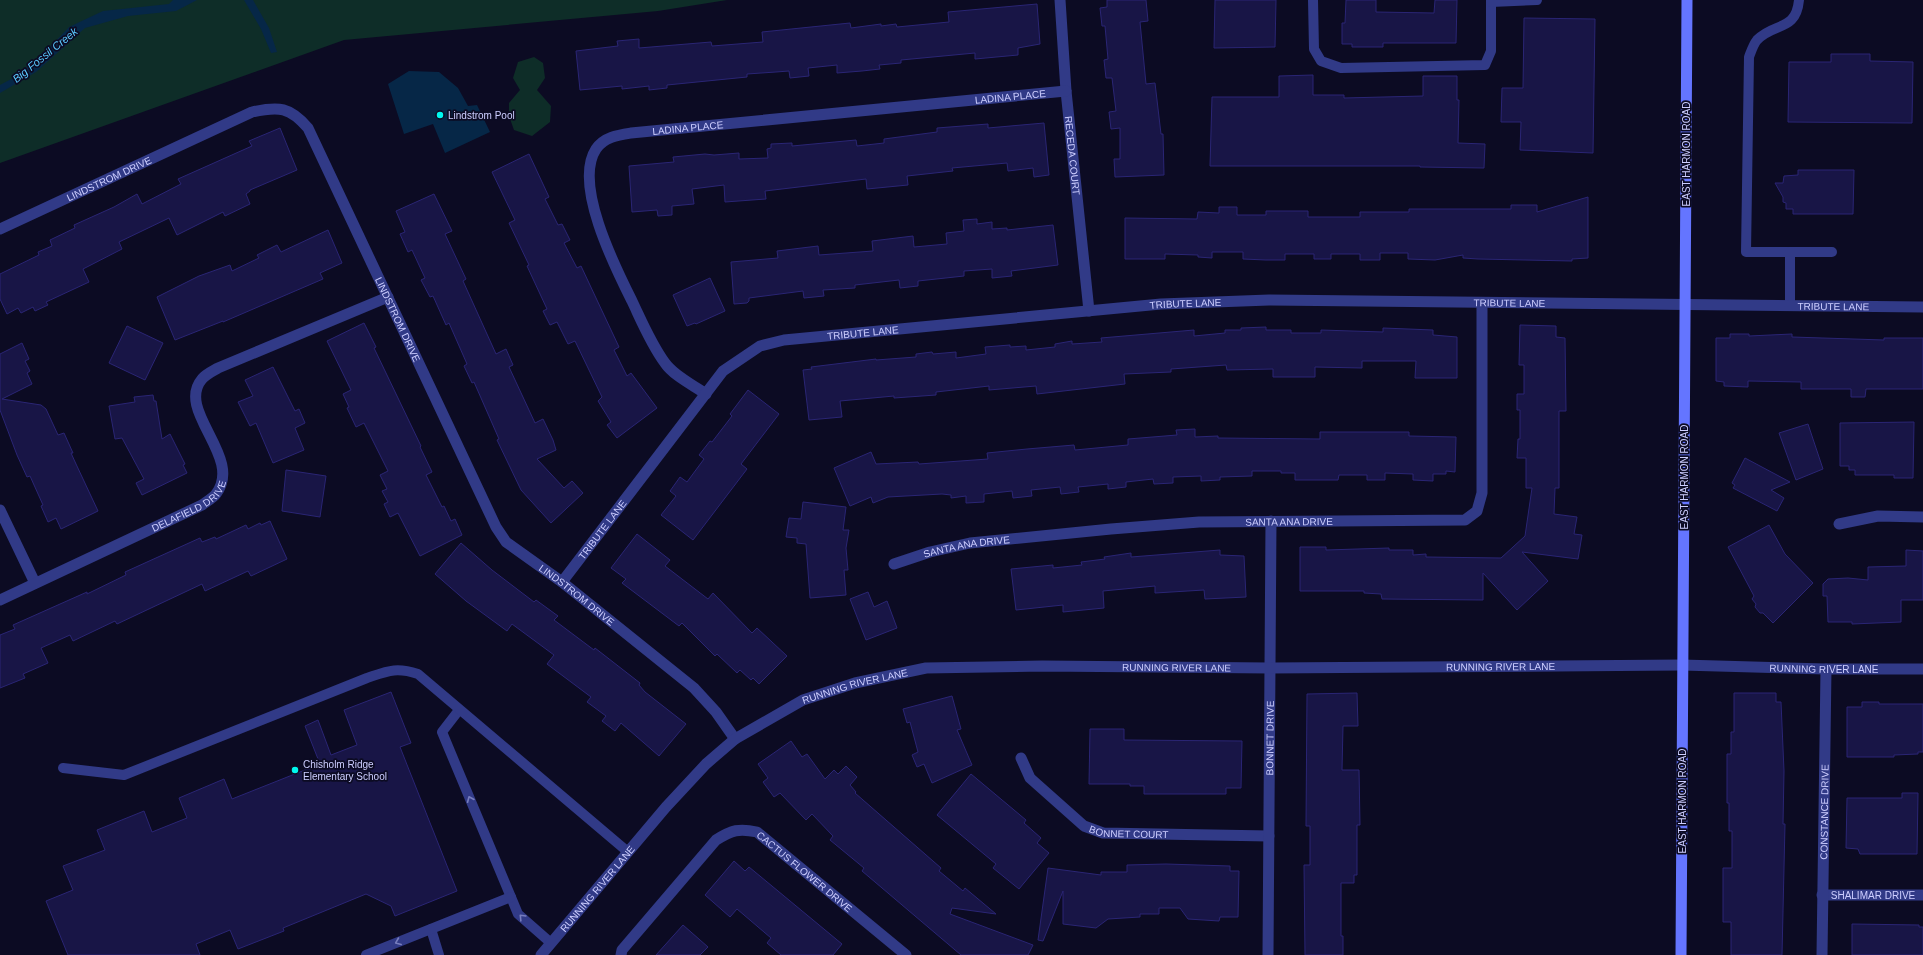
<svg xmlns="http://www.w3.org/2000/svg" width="1923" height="955" font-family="Helvetica,sans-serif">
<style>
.green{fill:#0e2d28}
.water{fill:#062747}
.building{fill:#181546;stroke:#2a2574}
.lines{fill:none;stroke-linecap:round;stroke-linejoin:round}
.service{stroke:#313a87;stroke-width:10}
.minor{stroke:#313a87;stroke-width:11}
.tertiary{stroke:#313a87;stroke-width:11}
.secondary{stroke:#6475ff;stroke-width:11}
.oneway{stroke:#777dbd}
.poi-dot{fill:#00f8ef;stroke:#0c0b23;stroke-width:1.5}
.labels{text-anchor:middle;stroke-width:3.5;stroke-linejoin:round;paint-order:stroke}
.street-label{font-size:10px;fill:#cdceff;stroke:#0c0b23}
.poi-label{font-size:10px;fill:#cdceff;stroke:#0c0b23;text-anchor:start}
.water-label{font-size:11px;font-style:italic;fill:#5bcaff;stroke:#0c0b23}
</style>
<rect width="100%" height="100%" fill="#0c0b23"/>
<g class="green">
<path d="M0 0H727L658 11 344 40 0 163Z"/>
<path d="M534 57 543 63 545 78 537 90 551 106 550 122 532 136 514 130 509 116V103L520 90 513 78 518 62Z"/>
</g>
<g class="water">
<path d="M173 0H197L176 11 128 16 85 28 36 72 0 93V85L15 77 49 48 69 27 103 11 169 4Z"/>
<path d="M244 0H253L269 28 277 52 271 53 261 29Z"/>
<path d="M409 71 439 72 458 88 468 106 477 105 490 132 445 153 433 124 404 134 388 84Z"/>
</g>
<g class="building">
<path d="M1107 0H1146L1148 21 1140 22 1146 84 1155 83 1161 134H1163L1164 175 1115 177 1114 159H1120V128L1111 129 1109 112 1116 111 1112 78H1106L1104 60 1108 59 1105 26H1102L1100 8 1107 7Z"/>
<path d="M1215 0H1276L1275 47 1214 48Z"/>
<path d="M1346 0H1376V12L1434 13 1435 0H1457L1456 43H1383V47H1352V44H1342V23H1345Z"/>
<path d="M1037 4 1040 44 1018 48V55L975 59V53L901 60V63L879 65 880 69 862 71 837 73V65L808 68 809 76 790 78 789 71 776 72 747 74V77L667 85V88L649 90V86L622 89V86L580 90 576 51 618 46 617 41 639 39V48L711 42 712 46 763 42 762 32 850 23 851 28 881 24V26L896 24 897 27 949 22 948 12Z"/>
<path d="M1524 18 1595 19 1593 153 1520 150 1521 122H1501L1502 88H1523Z"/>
<path d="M1831 54H1870V61L1913 62 1912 123 1788 122 1789 62H1831Z"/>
<path d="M1313 75V95H1344V98L1423 96V76H1457V100H1459L1458 143 1485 144 1484 168 1420 167V166H1210L1212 97H1279V76Z"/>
<path d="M1044 123 1049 175 1034 177 1033 168 1008 171 1007 163 952 168 953 171 907 176 908 185 867 189 866 179 765 191 766 199 725 202 724 185 692 189 694 204 672 206V215L658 216 657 210 632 212 629 166 674 162 673 157 705 154 714 155 739 153V159L768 158 767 149 771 148V144L792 143V146L856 140 857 146 884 143V139L937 132V128L988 124V128Z"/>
<path d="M280 128 297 170 250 190V191L246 194 250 204 225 216 223 212 177 235 169 218 119 242 122 249 83 269 89 282 46 302 48 305 35 311 33 307 21 313 18 308 7 314 0 299V274L39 255 38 252 52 246 50 240 75 228 74 225 114 207 137 194 142 204 181 184 178 179 252 146 249 141Z"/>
<path d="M529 154 549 197 545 199 558 225 562 224 570 240 564 243 577 268 581 266 619 347 614 350 627 376 631 373 657 408 617 438 607 425 611 422 598 401 602 397 575 341 568 344 557 322 550 325 543 311 547 309 527 266 529 265 509 223 515 220 492 172Z"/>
<path d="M1798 170H1854L1853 214H1793V209H1786V203L1783 202V197L1775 183H1783L1784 176 1798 175Z"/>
<path d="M434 194 452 231 445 234 466 279 463 281 496 354 506 349 513 365 509 367 535 423 543 419 553 440 556 450 537 459 564 488 572 481 583 493 551 523 521 490 497 440 499 439 474 382 472 383 464 366 467 364 449 323 446 325 433 296 430 297 421 280 425 278 412 250 408 252 400 234 405 232 396 211Z"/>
<path d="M1588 197V258L1572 259V261L1478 259 1463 258V255L1435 260 1408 259V253H1380V260H1360V254H1331V259H1314V254H1285V260H1266L1243 259V252H1212V258L1198 257V255L1165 254V259H1125V218L1197 219 1198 212 1219 213V207H1237V215H1266V211H1308V217H1360V212H1409V209H1511V205H1537V212Z"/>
<path d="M977 219V224L992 222V229L1007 228V230L1053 225 1058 265 1011 271 1012 276 992 278V269L964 271V276L918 281V286L900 288 899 280 855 285V288L823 290 824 296 804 298 803 291 749 298V301L747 303 734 304 731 262 778 258 777 251 818 246 819 255 873 251 872 241 913 236 914 247 947 244 946 233 964 231 963 220Z"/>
<path d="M328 230 342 263 320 273 323 279 223 322V321L175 340 157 297 199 276 230 265 232 271 259 258 257 255 277 245 281 252Z"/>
<path d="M710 278 725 311 696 324 695 323 687 326 673 295Z"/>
<path d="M364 323 376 347 374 348 421 446 420 447 432 472 426 475 442 507 444 506 451 521 455 519 462 535 420 556 398 513 390 517 384 504 388 502 382 491 387 489 380 475 388 471 364 423 356 427 347 408 349 407 343 394 351 390 327 341Z"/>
<path d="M1520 325 1556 326V337L1565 338 1566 411H1559V488H1555L1554 514 1577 517 1574 534 1582 535 1578 559 1522 552 1548 581 1517 610 1483 573V600L1382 599 1381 594 1364 593V591H1300V547H1326V550L1389 548V550H1413V555L1426 554V557L1501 558 1525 536 1532 488H1526V458H1517L1518 439H1520V410H1517V394H1524V365H1519Z"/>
<path d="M127 326 163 343 145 380 109 363Z"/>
<path d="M1266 327V330H1291V333H1321V330L1383 332V328L1433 330V335L1457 337V378H1415L1416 361H1362V368L1315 367V377H1273V369L1227 370 1226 365 1171 369V372L1124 374 1125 384 1037 394 1036 386 989 390V386L936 392V395L894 398V396L840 401 842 417 809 420 803 370 812 369 811 367 876 359V360L916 357V354L932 352 933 354 956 352V358L986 354 985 347 1010 345V347L1026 346V350L1055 347V344L1072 341V344L1102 342 1101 338 1194 330V336L1225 333V330H1241V328Z"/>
<path d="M1730 334H1749V336L1792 334V337L1884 340V338H1923V389H1866L1865 397H1851V389H1801V382L1748 381V387L1724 386V382L1716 381V338H1730Z"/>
<path d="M22 343 29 359 25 361 30 371 27 373 32 384 2 399 41 405 46 409 58 435 64 433 73 453H71L76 464 98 511 61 529 56 518 48 522 41 506 43 505 30 476 27 477 17 455 0 410V354Z"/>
<path d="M273 367 295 411 299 409 305 423 295 428 304 450 273 463 256 423 250 426 238 402 253 396 245 380Z"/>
<path d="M748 390 779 414 741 464 747 469 693 540 661 515 676 496 670 491 680 477 687 482 704 459 699 455 710 441 712 442 732 416 730 414Z"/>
<path d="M153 395 154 401H156L162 439 170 434 185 464 183 465 187 473 142 495 136 483 144 479 122 438 115 439 109 406 135 402 134 397Z"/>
<path d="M1914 422 1913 478H1894V475H1855V470H1849V466H1840V423Z"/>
<path d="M1808 424 1823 469 1796 480 1779 433Z"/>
<path d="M1195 429V437L1218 436V438L1320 439V432H1409V436L1456 437 1455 472 1446 471V474H1433V481L1413 480V474L1385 473V480H1367V475H1339L1338 480H1295V473H1281V471H1252V476L1220 477V480L1201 481V476L1173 477V483L1154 484 1153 479 1126 482V487L1108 489V484L1078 487 1079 492 1061 494 1060 487 1031 490 1032 496 1013 498 1012 491 984 494V502L966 503V496L951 498V495L942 494 888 497 873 503 871 497 850 506 834 468 871 452 876 464 918 462 919 464 988 459 987 453 1027 449 1074 445 1075 450 1128 445V439L1177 435 1176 430Z"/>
<path d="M1745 458 1790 482 1771 490 1784 498 1777 511 1733 488 1735 485 1732 483Z"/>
<path d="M286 470 326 476 320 517 282 511Z"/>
<path d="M803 502 846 507 843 530H849L846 548 848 570H844L846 595 810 598 806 544 797 543V538L786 537 789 518 801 519Z"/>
<path d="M270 521 287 559 251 576 248 571 205 591 202 584 117 624 115 621 73 641 70 635 41 648 48 663 23 674 25 678 0 688V635L15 629 13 625 87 592V594L126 575 125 572 200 538 202 542 215 537 216 539 246 525 248 529 260 523 261 525Z"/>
<path d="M1769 525 1785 554 1813 583 1773 623 1763 613H1760L1755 607 1756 604 1752 599 1754 596 1728 547Z"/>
<path d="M637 534 670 560 665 566 708 599 713 593 752 633 757 628 787 656 759 684 753 678 751 680 740 670 737 673 717 654 715 656 682 623 679 626 622 583 626 579 611 568Z"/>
<path d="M461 543 492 570 534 602 536 600 558 616 554 620 594 650 595 648 640 683 639 685 645 692 686 724 659 756 621 723 615 731 602 721 606 716 587 702 591 697 547 664 554 655 512 624 507 631 466 601 435 574Z"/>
<path d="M1220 550V555L1244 556 1246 597 1205 599 1204 590 1155 593V586L1103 591 1104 608 1063 612V605L1016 610 1011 569 1053 565V568L1082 565 1081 562 1105 559 1104 557 1131 553V557Z"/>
<path d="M1906 550 1923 551V600H1901V622L1852 624V622H1828L1827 596H1823V584L1828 579 1848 578 1868 580V567L1906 566Z"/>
<path d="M868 592 874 607 887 601 897 628 866 640 850 599Z"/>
<path d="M391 692 411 743 400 747 457 891 395 916 391 906 366 894 283 928 284 931 238 949 230 930 196 944 200 955H68L46 901 73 890 63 866 105 850 97 830 144 811 152 832 187 818 179 798 224 779 232 799 320 764 305 726 318 720 331 755 357 745 344 710Z"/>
<path d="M1357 693 1358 726H1343L1342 770H1359L1360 825H1357V875H1354V883H1341V936H1343V955H1305L1304 865H1310V826H1306L1307 694Z"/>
<path d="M1734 693H1776V702H1781L1784 771 1783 824H1785L1782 955H1731V922H1723V868H1732V831H1729V803H1727V754H1731V732H1734Z"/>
<path d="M952 696 961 729 957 730 972 765 932 783 924 764 917 767 912 755 918 752 910 722 907 723 903 709Z"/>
<path d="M1862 702H1879V704H1923V752H1918V754L1894 755V757H1847V707H1862Z"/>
<path d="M1090 729H1124V740L1242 741 1241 788H1226V794H1144V786H1130V784H1089Z"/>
<path d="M791 741 802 757 807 754 825 779 834 770 838 774 846 766 857 777 850 785 856 792 855 793 941 868 939 871 963 891 965 888 996 914 952 908 950 914 1033 945 1028 955H961L862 871 864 868 830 840 833 836 812 814 806 820 780 793 774 797 763 782 768 778 758 764Z"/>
<path d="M971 774 1026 820 1024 823 1041 838 1037 843 1049 853 1019 889 993 868 996 864 937 815Z"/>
<path d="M1902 793H1918L1917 854H1860L1858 849 1846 848 1847 798H1902Z"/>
<path d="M734 861 745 871 749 867 842 944 833 955H781L767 943 771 938 737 909 730 917 705 895Z"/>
<path d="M1166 864 1230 866V871H1239L1238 917H1220L1219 921 1188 919 1180 908H1159V914H1140V917L1108 919 1096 928 1063 924V891L1043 941 1038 940 1048 868 1101 875V872H1127V865Z"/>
<path d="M1852 924 1919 925V927H1923V955H1852Z"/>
<path d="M683 925 708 947 700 955H656Z"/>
</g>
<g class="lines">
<g class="service">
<path d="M1313 0 1314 49 1321 61 1341 68 1485 65 1491 51V0"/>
<path d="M1491 2 1537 0"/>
<path d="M1790 252H1746L1749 57C1751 52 1753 45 1757 40 1774 22 1796 32 1799 0"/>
<path d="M1790 306V252H1832"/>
<path d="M459 710 442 732 518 914 551 943"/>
<path d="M63 768 124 775 367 678C388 671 396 667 418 674L628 852"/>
<path d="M431 929 439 955"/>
<path d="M366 955 511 897"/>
</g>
<g class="minor">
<path id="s1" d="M1060 0 1066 91 1089 311"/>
<path id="s2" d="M0 229 252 112C279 106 290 107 308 128L496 527 506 542 562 582 694 688 716 712 735 739"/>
<path id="s3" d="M706 394C693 385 674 376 665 363 651 344 642 322 632 301 615 267 573 184 596 149 604 137 618 135 631 133L1066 91"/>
<path d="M0 510 35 583"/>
<path d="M1839 524 1878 516 1923 517"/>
<path id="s4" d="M894 564 930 552 970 543 1111 529 1199 522 1465 520 1477 511 1482 493V303"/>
<path id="s5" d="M562 582 723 371 760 346 784 340 1161 304 1269 300 1923 307"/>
<path id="s6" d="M0 600 202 505C206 502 213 498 216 494 244 457 175 411 202 379 206 374 213 371 218 368L388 297"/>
<path id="s7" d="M1682 665 1826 669H1923"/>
<path id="s8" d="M1021 758 1030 778 1084 826 1103 833 1269 836"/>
<path id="s9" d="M1822 895H1923"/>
<path id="s10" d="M621 955 622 950 716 840C732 830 739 828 757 832L906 955"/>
<path id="s11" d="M1268 955 1271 521"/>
<path id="s12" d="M1822 955 1826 669"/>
</g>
<path class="tertiary" id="s13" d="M541 955 666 807 706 764 735 739 803 700 855 683 926 668 1042 666 1270 668 1682 665"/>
<path class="secondary" d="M1681 955 1687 0"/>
</g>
<defs><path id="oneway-chevron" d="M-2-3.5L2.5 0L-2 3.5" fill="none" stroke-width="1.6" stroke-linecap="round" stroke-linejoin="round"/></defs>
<g class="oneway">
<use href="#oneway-chevron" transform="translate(470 799) rotate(-113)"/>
<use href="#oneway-chevron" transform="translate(522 917) rotate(-134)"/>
<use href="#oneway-chevron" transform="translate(398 942) rotate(158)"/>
</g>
<g class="poi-dot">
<circle cx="440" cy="115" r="4"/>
<circle cx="295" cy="770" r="4"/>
</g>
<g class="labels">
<g class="street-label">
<text dy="4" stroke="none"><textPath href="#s3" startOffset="704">LADINA PLACE</textPath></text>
<text dy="4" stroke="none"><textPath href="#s3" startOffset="380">LADINA PLACE</textPath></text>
<text transform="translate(1686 154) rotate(-90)" y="4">EAST HARMON ROAD</text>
<text dy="4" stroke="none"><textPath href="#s1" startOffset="156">RECEDA COURT</textPath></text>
<text dy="4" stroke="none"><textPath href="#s2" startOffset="120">LINDSTROM DRIVE</textPath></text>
<text dy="4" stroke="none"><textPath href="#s5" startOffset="738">TRIBUTE LANE</textPath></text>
<text dy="4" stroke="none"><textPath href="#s5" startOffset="1062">TRIBUTE LANE</textPath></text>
<text dy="4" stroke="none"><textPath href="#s5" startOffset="1386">TRIBUTE LANE</textPath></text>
<text dy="4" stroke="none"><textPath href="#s2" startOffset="552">LINDSTROM DRIVE</textPath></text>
<text dy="4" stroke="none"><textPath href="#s5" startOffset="414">TRIBUTE LANE</textPath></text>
<text transform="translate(1684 477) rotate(-90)" y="4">EAST HARMON ROAD</text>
<text dy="4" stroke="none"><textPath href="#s6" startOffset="212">DELAFIELD DRIVE</textPath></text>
<text dy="4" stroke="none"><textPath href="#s4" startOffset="399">SANTA ANA DRIVE</textPath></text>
<text dy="4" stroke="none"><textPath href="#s5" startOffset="66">TRIBUTE LANE</textPath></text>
<text dy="4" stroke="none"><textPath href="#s4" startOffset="75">SANTA ANA DRIVE</textPath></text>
<text dy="4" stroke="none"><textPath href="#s2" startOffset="888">LINDSTROM DRIVE</textPath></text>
<text dy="4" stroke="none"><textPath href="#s13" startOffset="1071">RUNNING RIVER LANE</textPath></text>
<text dy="4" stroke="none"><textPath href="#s13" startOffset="747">RUNNING RIVER LANE</textPath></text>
<text dy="4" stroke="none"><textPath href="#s7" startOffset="142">RUNNING RIVER LANE</textPath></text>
<text dy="4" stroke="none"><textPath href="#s13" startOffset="423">RUNNING RIVER LANE</textPath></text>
<text dy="4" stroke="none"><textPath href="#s11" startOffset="217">BONNET DRIVE</textPath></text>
<text transform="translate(1682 801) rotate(-90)" y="4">EAST HARMON ROAD</text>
<text dy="4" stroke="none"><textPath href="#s12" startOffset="143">CONSTANCE DRIVE</textPath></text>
<text dy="4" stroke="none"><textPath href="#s8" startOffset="140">BONNET COURT</textPath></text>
<text dy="4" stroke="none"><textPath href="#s10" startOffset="255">CACTUS FLOWER DRIVE</textPath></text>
<text dy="4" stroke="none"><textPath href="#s13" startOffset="87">RUNNING RIVER LANE</textPath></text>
<text dy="4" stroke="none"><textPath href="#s9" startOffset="51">SHALIMAR DRIVE</textPath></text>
</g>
<g class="poi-label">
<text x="448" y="119">Lindstrom Pool</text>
<text x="303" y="768">Chisholm Ridge<tspan x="303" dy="12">Elementary School</tspan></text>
</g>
<g class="water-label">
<text transform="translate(45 55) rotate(-39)" y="4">Big Fossil Creek</text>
</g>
</g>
</svg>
